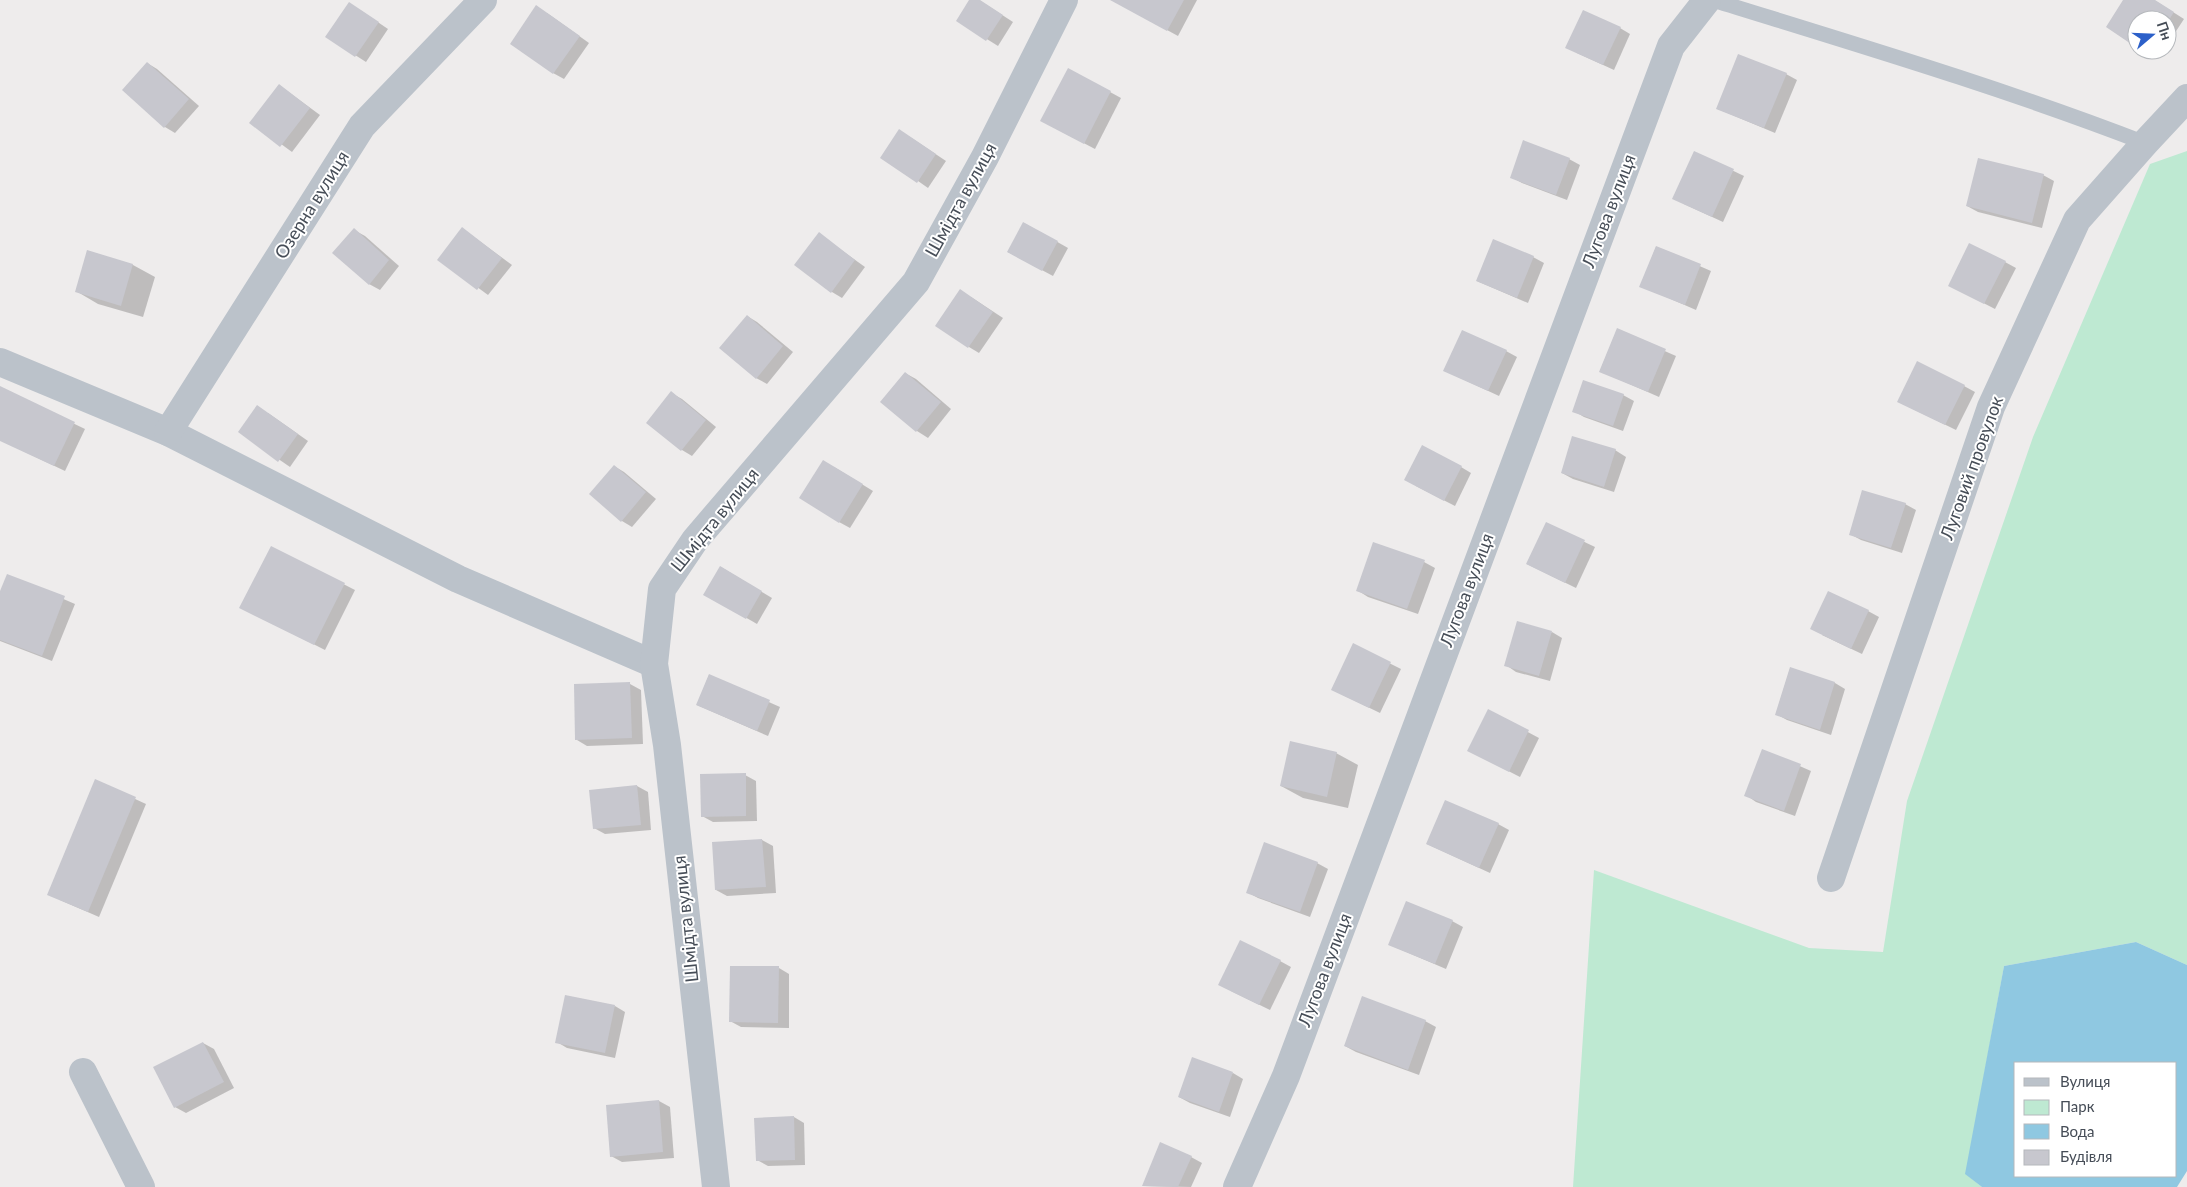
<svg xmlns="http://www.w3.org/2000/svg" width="2187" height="1187" font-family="Lato,sans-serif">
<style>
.green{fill:#bee9d2}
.water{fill:#8fc8e1;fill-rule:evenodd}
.shadow{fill:#0003}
.building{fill:#c7c7ce}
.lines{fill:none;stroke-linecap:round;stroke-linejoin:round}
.lane{stroke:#bbc2ca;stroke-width:15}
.street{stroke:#bbc2ca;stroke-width:28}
.labels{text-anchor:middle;stroke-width:4;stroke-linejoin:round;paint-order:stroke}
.street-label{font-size:18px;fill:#464d57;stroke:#fff}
</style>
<rect width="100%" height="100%" fill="#eeecec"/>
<path class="green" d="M2187 151V965L2136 942 2004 966 1966 1174 1982 1187H1573L1594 870 1809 948 1883 952 1907 801 2033 437 2150 164Z"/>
<path class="water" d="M2136 942 2187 965V1171L2177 1187H1982L1965 1174 2004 966ZM2016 1063H2176V1176H2016Z"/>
<g class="shadow">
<path d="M971 0H979L1013 22 998 46 958 21Z"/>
<path d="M1112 0H1197L1178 36Z"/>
<path d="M2125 0H2154L2184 19 2167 45V20H2137V46Z"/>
<path d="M360 10 388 29 366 62 327 37Z"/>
<path d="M547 13 589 43 564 79 553 73Z"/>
<path d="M1620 28 1630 34 1614 70 1577 53Z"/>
<path d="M2142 50H2164L2158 59Z"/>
<path d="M147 63 157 69 199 106 175 133 165 127Z"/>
<path d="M1786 74 1797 80 1775 133 1718 109Z"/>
<path d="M279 85 320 115 292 152 251 122Z"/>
<path d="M1110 92 1121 98 1095 149 1053 127Z"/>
<path d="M910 137 946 161 928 188 918 181Z"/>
<path d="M1694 152 1744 176 1723 222 1684 204Z"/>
<path d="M1569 159 1580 165 1567 200 1522 183 1511 177Z"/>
<path d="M2043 175 2054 181 2042 228 1978 212 1967 206Z"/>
<path d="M1024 223 1068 248 1053 276 1008 252Z"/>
<path d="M463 229 512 265 488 295 439 259Z"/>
<path d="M354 230 365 236 399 266 380 290 369 284Z"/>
<path d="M819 234 865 267 842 298 832 292Z"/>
<path d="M1656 247 1711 271 1696 310 1641 286Z"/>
<path d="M88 251 133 265 155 277 143 317 98 304 76 291Z"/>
<path d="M1533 257 1544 263 1528 303 1477 281Z"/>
<path d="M2005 262 2016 268 1995 309 1960 291Z"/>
<path d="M971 297 1003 318 979 353 969 347Z"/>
<path d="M747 316 757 322 793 352 767 384 756 378Z"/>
<path d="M1617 330 1676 356 1659 397 1600 371Z"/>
<path d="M1506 351 1517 357 1499 396 1456 376Z"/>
<path d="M905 373 916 379 951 409 928 438 917 431 881 402Z"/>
<path d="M1964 386 1975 392 1956 430 1909 407Z"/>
<path d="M0 388 85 429 65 471 0 440Z"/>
<path d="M671 393 682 399 716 427 692 456 682 450Z"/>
<path d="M1623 395 1634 401 1623 431 1584 417 1574 411Z"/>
<path d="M268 413 308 441 290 467 239 432Z"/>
<path d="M1615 450 1626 457 1614 492 1573 479 1562 473Z"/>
<path d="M614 466 624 472 656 499 632 527 622 521Z"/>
<path d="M834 467 873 491 850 528 839 522Z"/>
<path d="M1461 467 1471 473 1455 506 1416 486Z"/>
<path d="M1905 504 1916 510 1902 553 1861 540 1850 534Z"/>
<path d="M1547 524 1595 547 1576 588 1527 564Z"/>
<path d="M271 547 355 590 325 650 252 613Z"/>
<path d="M1424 562 1435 568 1418 614 1368 597 1357 590Z"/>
<path d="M721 567 772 598 757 624 705 594Z"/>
<path d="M8 575 75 604 52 661 0 641V595Z"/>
<path d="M1868 611 1879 617 1862 654 1822 635Z"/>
<path d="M1552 632 1562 638 1550 681 1516 672 1506 665Z"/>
<path d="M1353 645 1401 669 1380 713 1343 695Z"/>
<path d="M1790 669 1835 683 1845 689 1831 735 1787 720 1776 714Z"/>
<path d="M709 675 780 707 768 736 697 705Z"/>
<path d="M630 684 641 690 643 744 587 746 577 740Z"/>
<path d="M1488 711 1539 738 1520 777 1479 756Z"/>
<path d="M1763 750 1811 771 1795 816 1756 802 1746 795Z"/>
<path d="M1336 753 1358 765 1348 808 1303 798 1281 786Z"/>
<path d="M745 775 756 781 757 821 713 822 702 816Z"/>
<path d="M96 781 146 804 99 917 60 900Z"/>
<path d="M637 786 648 792 651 830 605 834 594 828Z"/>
<path d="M1498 824 1509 830 1490 873 1427 844Z"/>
<path d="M762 840 773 846 776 893 727 896 716 890Z"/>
<path d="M1317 863 1328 869 1310 917 1258 898 1247 892Z"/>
<path d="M1452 921 1463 927 1446 969 1390 945Z"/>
<path d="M1280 961 1291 967 1270 1010 1231 991Z"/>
<path d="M779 968 789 974V1028L741 1027 730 1021Z"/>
<path d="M615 1006 625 1012 615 1058 567 1048 557 1042Z"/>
<path d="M1425 1021 1436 1027 1419 1075 1356 1052 1345 1046Z"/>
<path d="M203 1043 214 1049 234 1088 186 1113 175 1107Z"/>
<path d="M1233 1073 1243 1079 1230 1117 1190 1103 1179 1097Z"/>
<path d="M659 1101 670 1107 674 1158 622 1162 611 1156Z"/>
<path d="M794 1117 804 1123 805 1165 768 1166 757 1160Z"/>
<path d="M1191 1157 1202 1163 1191 1187 1143 1186Z"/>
</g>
<g class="building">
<path d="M969 0H980L1003 15 986 41 956 21Z"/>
<path d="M1110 0H1184L1167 31Z"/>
<path d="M2123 0H2155L2174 12 2167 23V20H2137V48L2106 27Z"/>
<path d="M349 2 379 22 355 57 325 37Z"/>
<path d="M536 5 580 36 553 74 510 44Z"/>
<path d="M1583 10 1621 27 1603 65 1565 48Z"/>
<path d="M1738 54 1787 73 1764 128 1716 109Z"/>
<path d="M147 62 189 99 164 128 122 90Z"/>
<path d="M1068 68 1111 91 1084 144 1040 121Z"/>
<path d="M279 84 310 108 280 147 249 123Z"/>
<path d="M899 129 936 154 917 183 880 158Z"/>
<path d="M1523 140 1570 158 1556 195 1510 178Z"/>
<path d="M1694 151 1734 169 1712 217 1672 199Z"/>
<path d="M1978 158 2044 174 2032 223 1966 206Z"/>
<path d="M1023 222 1058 241 1042 271 1007 252Z"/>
<path d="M462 227 502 258 477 290 437 260Z"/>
<path d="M354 228 389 260 369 285 332 253Z"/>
<path d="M819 232 855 260 831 293 794 265Z"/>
<path d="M1493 239 1534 256 1517 298 1476 281Z"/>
<path d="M1969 243 2006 261 1984 304 1948 286Z"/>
<path d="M1656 246 1701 264 1685 305 1639 287Z"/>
<path d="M87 250 133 264 121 306 75 292Z"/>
<path d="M960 289 993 312 968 348 935 326Z"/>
<path d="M747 315 783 346 756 379 719 348Z"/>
<path d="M1617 328 1666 349 1648 392 1599 372Z"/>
<path d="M1462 330 1507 350 1488 391 1443 371Z"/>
<path d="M1917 361 1965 385 1945 425 1897 402Z"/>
<path d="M905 372 941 402 916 432 880 402Z"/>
<path d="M1583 380 1624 394 1613 426 1572 412Z"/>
<path d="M0 386 75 422 54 466 0 441Z"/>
<path d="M671 391 706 420 681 451 646 423Z"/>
<path d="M257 405 298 434 278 462 238 432Z"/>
<path d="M1572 436 1616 449 1604 487 1561 473Z"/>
<path d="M1422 445 1462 466 1444 501 1404 480Z"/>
<path d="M823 460 863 484 839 523 799 498Z"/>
<path d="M614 465 646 492 621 522 589 494Z"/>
<path d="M1862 490 1906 503 1891 548 1849 535Z"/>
<path d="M1546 522 1585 540 1565 583 1526 564Z"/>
<path d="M1373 542 1425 560 1407 609 1356 591Z"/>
<path d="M271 546 345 583 314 645 239 608Z"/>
<path d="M720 566 762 591 746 619 703 595Z"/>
<path d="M7 574 65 596 42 656 0 640V591Z"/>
<path d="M1828 591 1869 610 1851 649 1810 629Z"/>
<path d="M1517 621 1552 631 1539 676 1504 666Z"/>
<path d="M1353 643 1391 662 1369 708 1331 690Z"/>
<path d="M1790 667 1835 682 1820 730 1775 715Z"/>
<path d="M709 674 770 700 757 731 696 705Z"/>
<path d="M630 682 632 738 575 740 574 684Z"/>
<path d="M1488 709 1529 730 1509 772 1467 751Z"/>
<path d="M1290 741 1337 752 1327 797 1280 786Z"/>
<path d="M1762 749 1801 764 1784 811 1744 796Z"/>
<path d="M746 773V816L701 817 700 774Z"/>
<path d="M95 779 136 797 88 912 47 895Z"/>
<path d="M637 785 641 825 593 829 589 790Z"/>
<path d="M1445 800 1499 823 1479 868 1426 844Z"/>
<path d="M762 839 766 887 715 890 712 842Z"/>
<path d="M1264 842 1318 862 1300 912 1246 893Z"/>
<path d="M1406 901 1453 920 1435 964 1388 945Z"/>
<path d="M1240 940 1281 960 1259 1005 1218 985Z"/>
<path d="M730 966H779L778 1023 729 1022Z"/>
<path d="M565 995 615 1005 605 1053 555 1043Z"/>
<path d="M1362 996 1426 1020 1408 1070 1344 1046Z"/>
<path d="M203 1042 224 1082 174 1108 153 1067Z"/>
<path d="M1192 1057 1233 1072 1219 1112 1178 1097Z"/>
<path d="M659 1100 663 1152 610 1157 606 1105Z"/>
<path d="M794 1116 795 1160 756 1161 754 1118Z"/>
<path d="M1160 1142 1192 1156 1178 1187 1142 1186Z"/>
</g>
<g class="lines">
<path class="lane" d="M1713 0C1858 45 2003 88 2145 143"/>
<g class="street">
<path d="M0 362 168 432 458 579 654 664"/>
<path d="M168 432 362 126 483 0"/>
<path d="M1831 878 1991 407 2077 220 2145 143 2187 98"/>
<path d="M83 1072 141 1187"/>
<path d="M716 1187 667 745 654 664 662 589 695 540 916 282 985 157 1064 0"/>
<path d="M1237 1187 1286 1076 1671 46 1707 0"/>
</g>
</g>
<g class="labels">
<g class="street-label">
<text transform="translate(961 200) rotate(-61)" y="6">Шмідта вулиця</text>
<text transform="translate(312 205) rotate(-58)" y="6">Озерна вулиця</text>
<text transform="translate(1609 211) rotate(-69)" y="6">Лугова вулиця</text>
<text transform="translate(1972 468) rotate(-70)" y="6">Луговий провулок</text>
<text transform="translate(715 520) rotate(-51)" y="6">Шмідта вулиця</text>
<text transform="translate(1467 590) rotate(-69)" y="6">Лугова вулиця</text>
<text transform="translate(686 919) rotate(-96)" y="6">Шмідта вулиця</text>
<text transform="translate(1325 970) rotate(-69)" y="6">Лугова вулиця</text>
</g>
</g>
<rect x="2014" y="1062" width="162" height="115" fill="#ffffff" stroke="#b5b8bc"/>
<rect x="2024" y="1078" width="25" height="8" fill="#bbc2ca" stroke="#b5b8bc"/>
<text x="2060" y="1087" font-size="15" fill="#464d57">Вулиця</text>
<rect x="2024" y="1100" width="25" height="15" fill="#bee9d2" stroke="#b5b8bc"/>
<text x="2060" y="1112" font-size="15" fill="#464d57">Парк</text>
<rect x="2024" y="1124" width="25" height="15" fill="#8fc8e1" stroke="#b5b8bc"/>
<text x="2060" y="1137" font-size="15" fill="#464d57">Вода</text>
<rect x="2024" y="1150" width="25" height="15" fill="#c7c7ce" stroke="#b5b8bc"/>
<text x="2060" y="1162" font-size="15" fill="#464d57">Будівля</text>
<g transform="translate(2152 35) rotate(71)"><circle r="24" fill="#ffffff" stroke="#b5b8bc"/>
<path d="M0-4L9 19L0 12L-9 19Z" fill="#2c60c9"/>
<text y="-8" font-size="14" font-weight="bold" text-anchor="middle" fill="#464d57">Пн</text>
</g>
</svg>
